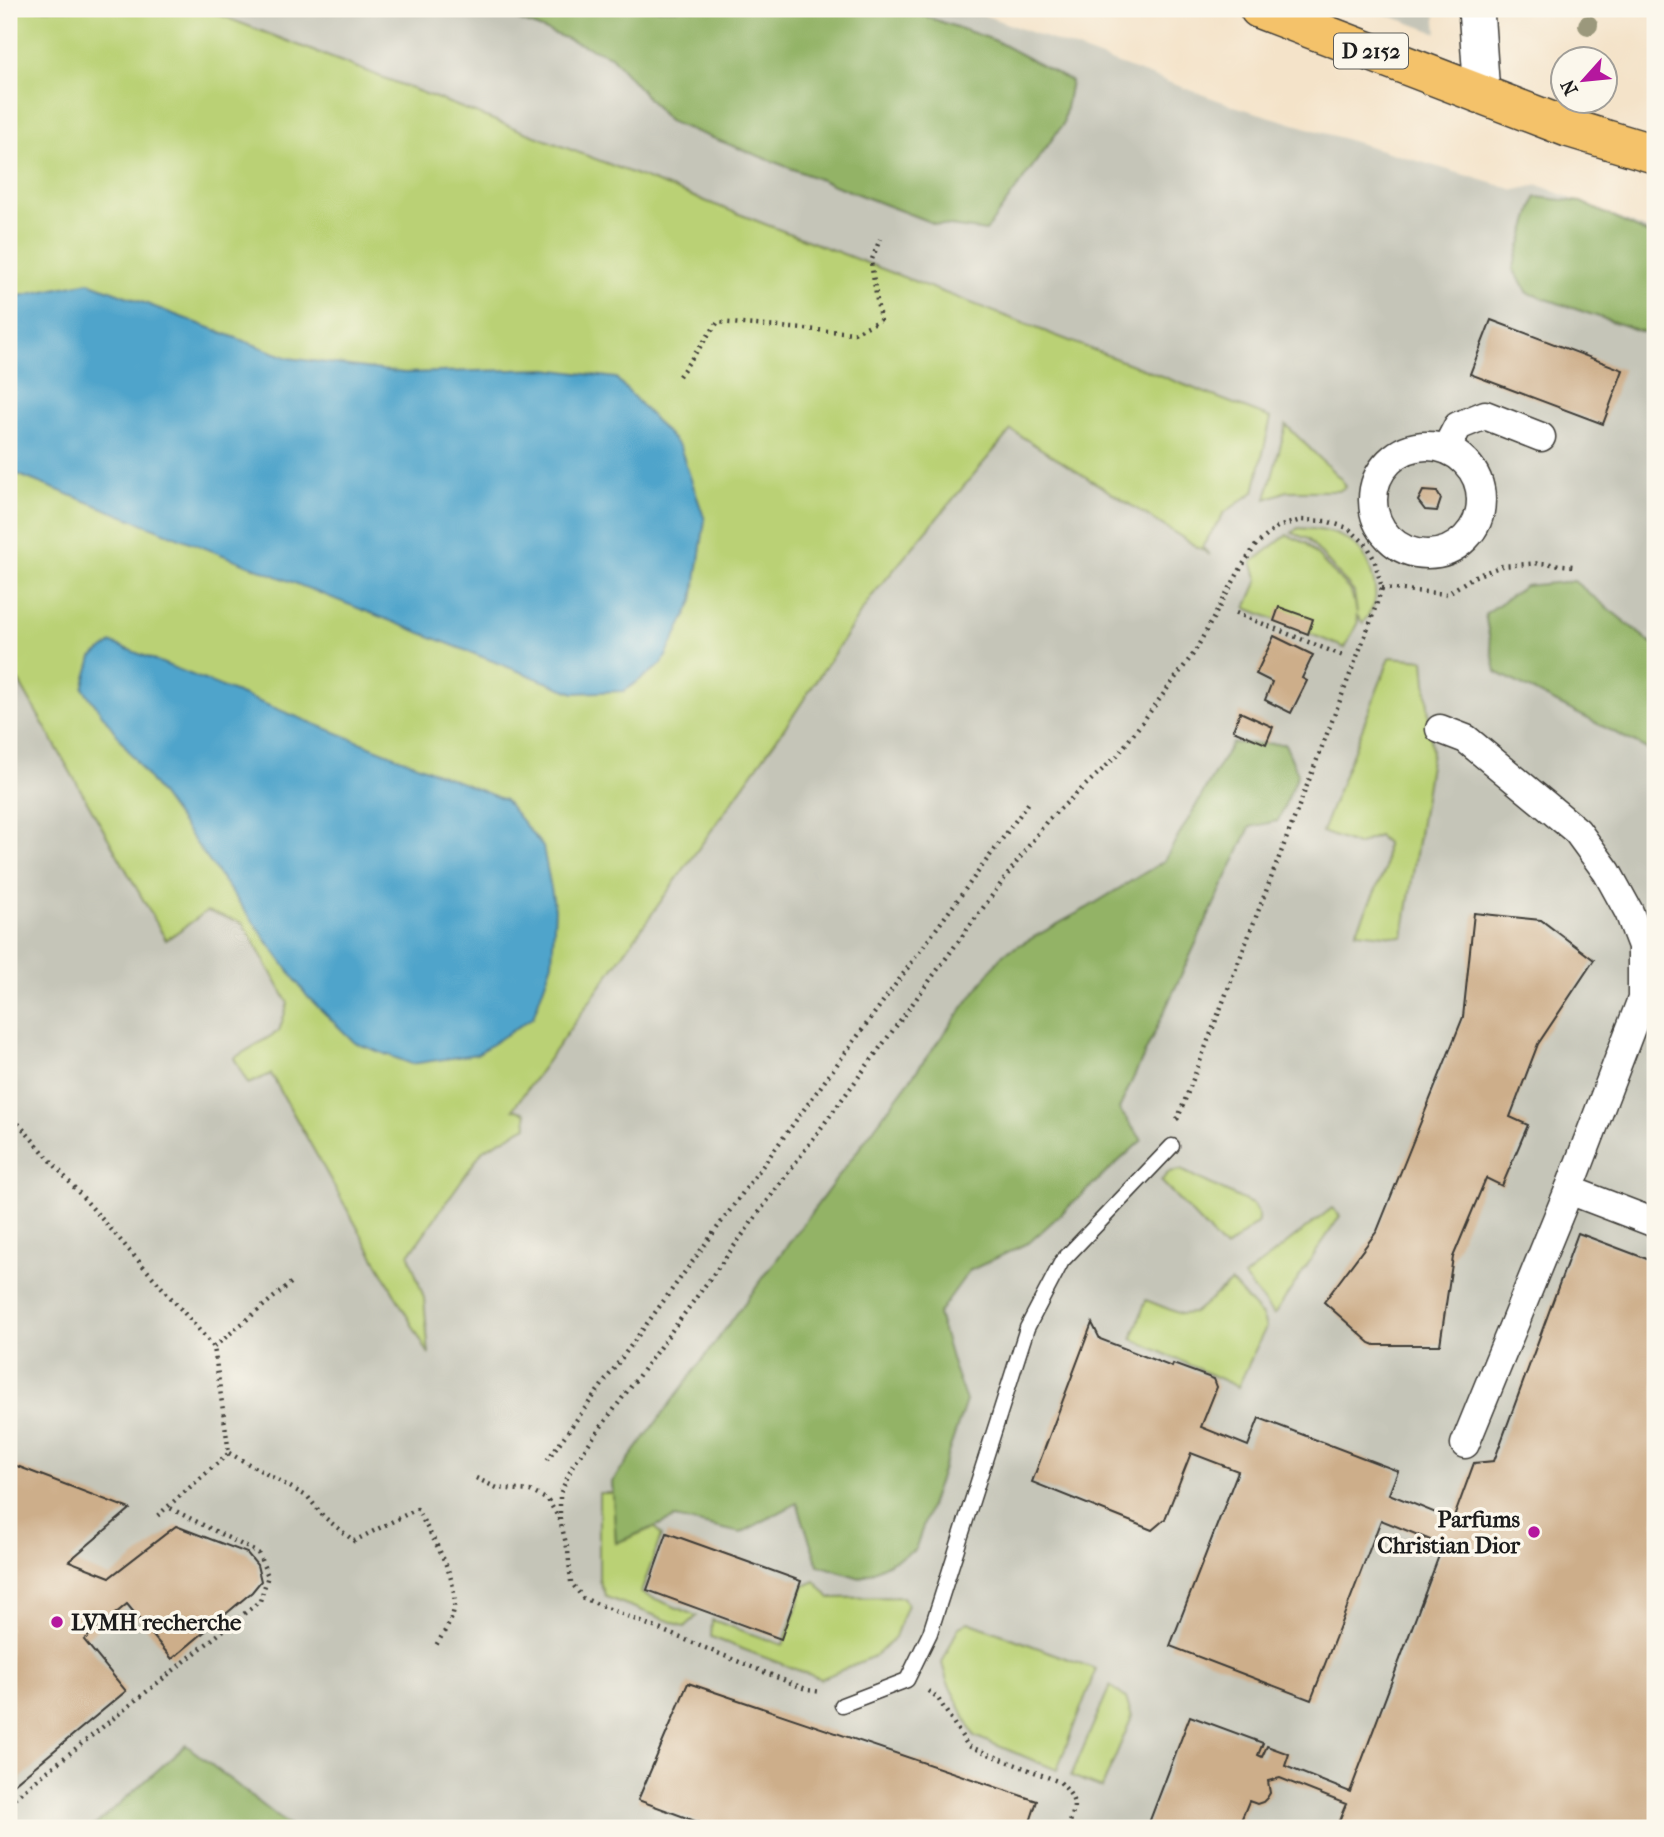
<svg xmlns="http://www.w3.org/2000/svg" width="1664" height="1837" font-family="'IM FELL French Canon',serif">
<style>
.industrial{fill:#c5c5b8}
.green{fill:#bad175;stroke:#6b7648;stroke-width:2}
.forest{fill:#93b366;stroke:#586841;stroke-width:2}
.water{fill:#50a4cb;stroke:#366074;stroke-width:2}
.building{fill:#cdae8a}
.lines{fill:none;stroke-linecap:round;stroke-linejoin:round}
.service-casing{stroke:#3c3a36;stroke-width:17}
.minor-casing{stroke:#3c3a36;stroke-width:31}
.tertiary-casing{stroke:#3c3a36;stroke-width:38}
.primary-casing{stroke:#3c3a36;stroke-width:41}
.path{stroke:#3c3a36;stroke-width:4.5;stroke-dasharray:2 5;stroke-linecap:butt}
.service{stroke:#fff;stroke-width:14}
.minor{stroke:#fff;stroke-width:28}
.tertiary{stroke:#fff;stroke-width:35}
.primary{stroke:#f4c26a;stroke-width:38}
.tree{fill:#9b987b}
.poi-dot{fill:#b5179e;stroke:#fbf7ec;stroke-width:2.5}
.labels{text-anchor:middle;stroke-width:7;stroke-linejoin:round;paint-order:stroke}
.shield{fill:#fbf7ec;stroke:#5f5e5a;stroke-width:2}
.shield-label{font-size:21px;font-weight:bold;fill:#1c1c1c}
.poi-label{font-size:23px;font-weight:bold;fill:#1c1c1c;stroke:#fbf7ec;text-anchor:end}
</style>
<rect width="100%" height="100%" fill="#fbf7ec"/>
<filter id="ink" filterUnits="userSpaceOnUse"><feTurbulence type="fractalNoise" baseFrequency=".0143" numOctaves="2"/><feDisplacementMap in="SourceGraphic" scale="14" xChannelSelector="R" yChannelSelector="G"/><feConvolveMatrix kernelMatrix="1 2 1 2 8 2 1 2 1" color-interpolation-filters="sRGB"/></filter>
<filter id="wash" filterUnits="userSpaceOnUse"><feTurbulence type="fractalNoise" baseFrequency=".00686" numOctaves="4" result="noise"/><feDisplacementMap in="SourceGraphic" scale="28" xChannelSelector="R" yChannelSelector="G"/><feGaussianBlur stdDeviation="1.57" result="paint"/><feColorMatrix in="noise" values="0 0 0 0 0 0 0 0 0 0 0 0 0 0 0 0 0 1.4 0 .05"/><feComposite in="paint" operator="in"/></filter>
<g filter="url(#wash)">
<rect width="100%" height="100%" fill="#f4e3c9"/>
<g class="industrial">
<path d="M9 9H967L1234 106 1515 190 1539 185 1655 233V1828H9Z"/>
<path d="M1371 9H1435L1437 34V33Z"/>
</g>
<g class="green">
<path d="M9 9H204L1271 418 1254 492 1224 513 1202 547 1210 555 1011 430 871 597 795 713 513 1109 526 1113 527 1126 483 1150 409 1255 424 1298 429 1355 271 1074 248 1084 234 1058 279 1031 288 1003 243 923 207 911 166 940 9 664Z"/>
<path d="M1286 425 1342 480 1345 487 1339 491H1287L1266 499Z"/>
<path d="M1298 528C1330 529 1362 537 1371 572 1374 581 1377 595 1374 604 1372 611 1366 618 1363 623L1356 614 1358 622 1345 648 1246 608 1258 580 1252 562 1287 535 1306 543 1351 592 1357 613 1354 592 1308 539 1292 533Z"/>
<path d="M1390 657 1424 660 1432 752 1403 937 1356 932 1385 870 1386 843 1378 836 1357 845 1322 832Z"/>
<path d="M1181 1170 1254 1205 1258 1214V1222L1225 1249 1161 1181 1169 1172Z"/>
<path d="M1332 1208 1340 1216 1274 1315 1244 1277Z"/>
<path d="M1231 1282 1262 1316 1266 1327 1238 1387 1132 1339 1146 1300 1181 1314 1194 1313Z"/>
<path d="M599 1493H613L616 1543 655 1527 661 1536 641 1593 697 1616 685 1627 606 1597 599 1580Z"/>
<path d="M815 1581 830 1598 903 1597 907 1604 895 1637 877 1655 821 1679 711 1637 712 1620 783 1645 804 1586Z"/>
<path d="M968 1622 1096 1669 1057 1770 974 1736 947 1681 942 1663 958 1628Z"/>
<path d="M1110 1686 1126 1698 1132 1717 1102 1788 1071 1776Z"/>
</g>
<g class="forest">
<path d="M491 9H904L994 40 1071 81 1063 124 986 231 935 224 668 121 611 56Z"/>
<path d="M1536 197 1581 202 1655 237V336L1528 293 1513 269Z"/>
<path d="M1574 581 1655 646V753L1496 672 1485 614 1525 586Z"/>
<path d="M1232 743 1285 744 1298 774 1278 821 1250 827 1119 1109 1142 1140 1030 1242 969 1271 938 1314 953 1365 966 1401 915 1550 860 1578 818 1565 797 1503 741 1533 675 1518 616 1543 612 1482 1003 954 1087 908 1164 861Z"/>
<path d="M186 1745 292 1828H92Z"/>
</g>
<g class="water">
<path d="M89 282 289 358 404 373 547 369 616 378 680 447 705 520 693 601 662 664 624 691 574 693 9 471V302L18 296Z"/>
<path d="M112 643 505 800 543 847 555 909 552 963 533 1017 477 1054 412 1064 355 1043 307 996 83 688 92 657Z"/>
</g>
<g id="blocks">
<g class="building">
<path d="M1491 320 1623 370 1603 424 1470 374Z"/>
<path d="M1423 491 1437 492 1441 499 1437 511 1425 510 1418 501Z"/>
<path d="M1279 607 1313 619 1308 634 1274 621Z"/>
<path d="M1274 636 1313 655 1302 678 1307 681 1291 713 1265 700 1272 682 1256 674Z"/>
<path d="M1240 712 1273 727 1266 744 1233 730Z"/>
<path d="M1474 913 1541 920 1594 960 1538 1044 1510 1117 1528 1125 1502 1186 1486 1178 1453 1257 1440 1345H1375L1370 1343 1324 1302 1377 1231 1463 1017Z"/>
<path d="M1578 1233 1655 1262V1828H1336L1346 1804 1280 1778 1268 1781 1270 1793 1267 1798 1263 1802 1257 1804 1249 1801 1238 1828H1147L1190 1716 1263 1743 1258 1755 1262 1757 1267 1746 1289 1754 1285 1766 1350 1792 1443 1545 1381 1520 1311 1700 1170 1646 1238 1471 1191 1453 1165 1519 1152 1530 1032 1482 1092 1323 1100 1339 1172 1367 1173 1364 1214 1379 1217 1387 1201 1427 1248 1446 1259 1418 1398 1471 1389 1494 1453 1520 1474 1463 1494 1461Z"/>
<path d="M9 1463 130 1509 69 1561 110 1577 176 1526 247 1553 257 1565 261 1581 252 1592 172 1659 127 1604 84 1640 126 1691 9 1788Z"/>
<path d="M667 1533 801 1581 781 1639 647 1590Z"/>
<path d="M688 1683 1037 1801 1028 1828H714L638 1800Z"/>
</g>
</g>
</g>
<g filter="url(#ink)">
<use href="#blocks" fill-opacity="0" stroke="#3c3a36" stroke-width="2"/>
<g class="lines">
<defs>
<path id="service" d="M842 1705 907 1680 930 1633 1027 1328 1062 1261 1172 1146"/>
<g id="minor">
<circle cx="1427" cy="500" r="54"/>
<path d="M1446 449 1458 426 1485 415 1541 437"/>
<path d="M1440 729 1466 739 1577 831 1607 872 1629 912 1642 946V999L1569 1190 1465 1444"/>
<path d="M1569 1190 1655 1223"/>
</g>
<path id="tertiary" d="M1476 9 1482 94"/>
<path id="primary" d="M1259 9 1569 128 1655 154"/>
</defs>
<use href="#service" class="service-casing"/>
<use href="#minor" class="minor-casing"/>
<use href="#tertiary" class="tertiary-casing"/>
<use href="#primary" class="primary-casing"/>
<g class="path">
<path d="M679 376 718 322 854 333 880 320 871 262 880 239"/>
<path d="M1382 588 1447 594 1473 577 1502 566 1541 563 1573 566"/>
<path d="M1236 613 1346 657"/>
<path d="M9 1113 214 1347 229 1453 156 1517"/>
<path d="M214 1347 292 1282"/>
<path d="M229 1453 308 1497 323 1516 354 1541 417 1509C433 1540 463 1582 452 1617 448 1627 441 1637 435 1647"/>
<path d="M547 1460 1030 801"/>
<path d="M476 1478 497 1488 530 1491 548 1500 560 1520 568 1551 571 1582 583 1598 808 1690 822 1692"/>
<path d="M560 1520V1494L573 1465 1047 821 1117 756 1194 653 1242 566 1256 545 1277 527 1301 520 1326 521 1348 528 1367 545 1374 559 1382 588 1370 623 1178 1118 1174 1121"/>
<path d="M928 1691 937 1697 968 1746 1060 1782C1078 1801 1076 1805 1068 1828"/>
<path d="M9 1802 260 1601 268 1576 258 1553 168 1507"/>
</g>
<use href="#service" class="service"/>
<use href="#minor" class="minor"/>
<use href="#tertiary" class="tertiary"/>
<use href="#primary" class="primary"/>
</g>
<circle class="tree" cx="1588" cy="25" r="10"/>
</g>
<g class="poi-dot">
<circle cx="1534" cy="1532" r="7"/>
<circle cx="57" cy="1622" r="7"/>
</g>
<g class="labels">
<rect class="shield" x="1334" y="33.5" width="74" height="35" rx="5"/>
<g class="shield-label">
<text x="1371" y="58">D 2152</text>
</g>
<g class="poi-label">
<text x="1520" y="1527">Parfums<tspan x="1520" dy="26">Christian Dior</tspan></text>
<text x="71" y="1630" text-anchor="start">LVMH recherche</text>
</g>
</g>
<rect width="1664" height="1837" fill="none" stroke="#fbf7ec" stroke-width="35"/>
<g transform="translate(1584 80) rotate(243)"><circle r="33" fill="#fbf7ec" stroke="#a29f99" stroke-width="2"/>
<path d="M0-5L12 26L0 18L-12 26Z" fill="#b5179e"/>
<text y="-10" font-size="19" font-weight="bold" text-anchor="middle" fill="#1c1c1c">N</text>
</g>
</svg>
